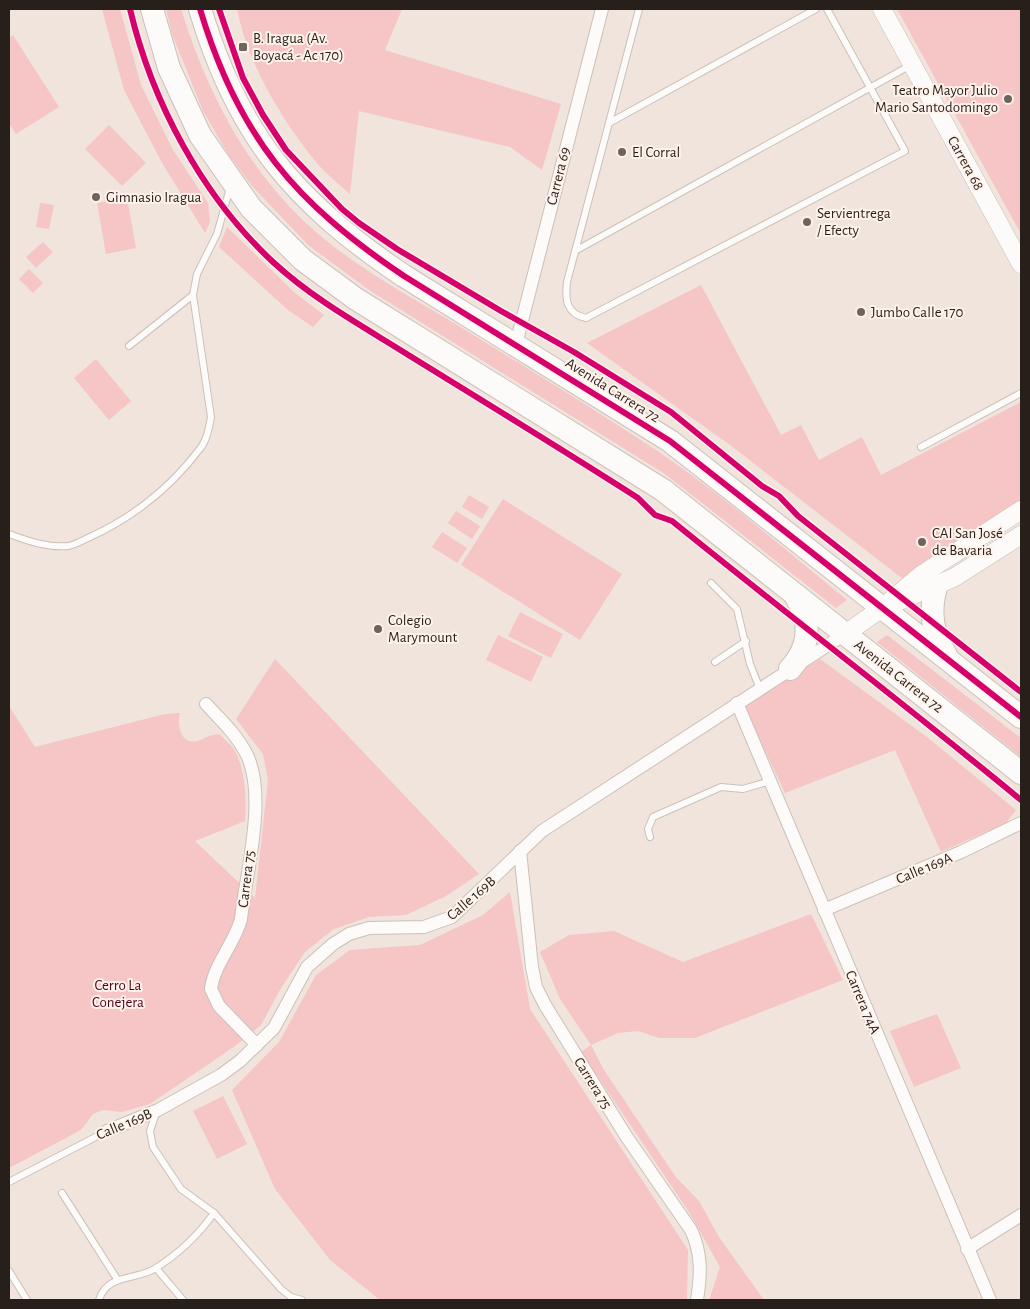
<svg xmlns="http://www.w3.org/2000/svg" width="1030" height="1309" font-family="'Alegreya Sans',sans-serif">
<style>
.green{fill:#f6c5c6}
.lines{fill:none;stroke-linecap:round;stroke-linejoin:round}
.lane-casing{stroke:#cac1bb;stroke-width:8}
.street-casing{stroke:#cac1bb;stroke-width:14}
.secondary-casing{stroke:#cac1bb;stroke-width:19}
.highway-casing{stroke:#cac1bb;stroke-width:24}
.lane{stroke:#fdfbfa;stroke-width:6}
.street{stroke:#fdfbfa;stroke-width:12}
.secondary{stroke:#fdfbfa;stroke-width:18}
.highway{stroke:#fdfbfa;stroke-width:22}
.cycleway-casing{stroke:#fff2ea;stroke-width:9}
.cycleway{stroke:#d6006c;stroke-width:6}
.poi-dot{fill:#6d645e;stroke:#fff2ea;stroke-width:2}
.labels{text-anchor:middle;stroke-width:4;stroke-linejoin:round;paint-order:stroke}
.poi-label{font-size:15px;fill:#261f1a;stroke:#fff2ea;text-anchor:start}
.street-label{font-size:15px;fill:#261f1a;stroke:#fff2ea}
.park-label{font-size:15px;fill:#530319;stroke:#fff2ea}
</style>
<rect width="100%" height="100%" fill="#f0e4dd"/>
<g class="green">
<path d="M102 9H120L141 85 173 150 208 203 210 222 205 233 161 161 124 90Z"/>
<path d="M166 9H181C204 82 237 151 290 207 337 257 397 289 454 323 514 360 574 397 633 435 709 483 777 543 847 600L836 608 665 474 369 290 308 245 252 186 228 154 203 111 172 34Z"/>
<path d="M237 9H402L385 50 561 104 542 170 510 147 359 111 350 194C339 184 326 174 316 162 281 119 248 64 237 9Z"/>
<path d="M897 9H1021V234Z"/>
<path d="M13 35 59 107 16 134 9 123V38Z"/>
<path d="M109 125 146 163 122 186 85 149Z"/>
<path d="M127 197 136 248 106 254 97 203Z"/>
<path d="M40 203 54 205 49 229 36 227Z"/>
<path d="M227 227 295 293 324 315 313 327 288 310 219 247Z"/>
<path d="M43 242 53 252 36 268 26 257Z"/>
<path d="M29 269 43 283 33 293 19 279Z"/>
<path d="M701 285 781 435 801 425 819 460 862 437 881 475 1021 402V501L903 579 730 445 587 343Z"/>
<path d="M96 359 131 401 109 420 74 378Z"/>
<path d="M469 495 489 507 482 519 462 507Z"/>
<path d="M503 499 622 574 580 640 461 565Z"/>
<path d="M456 511 480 526 472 539 448 523Z"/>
<path d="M442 532 467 548 457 563 432 547Z"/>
<path d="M520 612 563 634 551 658 508 636Z"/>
<path d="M498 635 543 657 531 682 486 660Z"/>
<path d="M887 635 1021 738V757L877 642Z"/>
<path d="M275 659 479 874 446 896 406 915 369 917 334 929 305 952 281 988 261 1025 235 1046 150 1104 122 1112 103 1110 93 1114 81 1130 9 1168V706L35 747 165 714 180 713C177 724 180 745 197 741 206 738 209 735 219 734 224 739 229 743 233 748 245 765 247 801 245 821L195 841 255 898 268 780 263 754 236 719Z"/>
<path d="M820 659 927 737 1016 810 1006 823 941 852 895 750 785 793 744 706Z"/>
<path d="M510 892 530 1009 688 1250 687 1300H380L330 1260 275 1189 232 1090 279 1042 316 975 350 950 420 945 483 915Z"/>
<path d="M811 914 843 980 695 1038H659L638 1031 618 1033 591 1045 604 1070 675 1176 699 1201 719 1237 764 1300H709L720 1267 689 1212 581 1052 591 1045 560 999 540 952 569 935 614 931 683 962Z"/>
<path d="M937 1014 961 1068 914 1087 890 1031Z"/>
<path d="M223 1096 247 1144 217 1159 193 1111Z"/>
</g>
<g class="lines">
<defs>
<g id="lane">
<path d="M639 9 567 282C565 299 566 314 586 318L905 151 827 9"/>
<path d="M609 123 816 9"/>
<path d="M575 251 911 65"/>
<path d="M129 346 193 295"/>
<path d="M921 447 1021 393"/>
<path d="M9 534C28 541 48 548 68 546 75 545 83 540 90 537 134 517 173 485 202 446 208 437 209 427 211 417L193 295 197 274 217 234 230 188"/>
<path d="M711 583 737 609 750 664 760 689"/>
<path d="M715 662 746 641"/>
<path d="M650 837 648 829 653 817 721 787 743 789 770 781"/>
<path d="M156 1113 150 1131 153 1147 181 1189 214 1213 281 1289 291 1297 302 1300"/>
<path d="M9 1182 107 1131"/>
<path d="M62 1193 117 1279"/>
<path d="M156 1268 183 1300"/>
<path d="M9 1271 27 1300"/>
<path d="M99 1300C107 1273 136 1281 156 1268 178 1254 199 1234 214 1213"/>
</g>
<g id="street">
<path d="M516 344 602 9"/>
<path d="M737 703 990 1300"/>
<path d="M206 704C221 720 237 735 247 755 267 797 246 873 241 919 235 943 214 964 211 989L219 1006 257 1045"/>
<path d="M520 851 532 967 536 987 545 1005 626 1136 691 1230C702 1253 701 1275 697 1300"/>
<path d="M824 910 961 852 1021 823"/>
<path d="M107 1131 158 1110 221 1075 240 1061 274 1028 307 967 333 944 349 934 369 928 424 927 452 917 542 831 845 634"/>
<path d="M967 1249 1021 1215"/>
</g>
<g id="secondary">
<path d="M882 9 1021 264"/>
<path d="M897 602 955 577 1021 535"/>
<path d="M845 634 882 608 921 575 1021 510"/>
</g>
<g id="highway">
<path d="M152 9 169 68 200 135 251 208 303 260 356 299 663 490 1021 773"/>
<path d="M200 9C238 136 295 203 404 276L670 441 1021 717"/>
<path d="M936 587C929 612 932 633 946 655"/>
<path d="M790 669C810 647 812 622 796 597"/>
</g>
</defs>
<use href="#lane" class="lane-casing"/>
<use href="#street" class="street-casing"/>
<use href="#secondary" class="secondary-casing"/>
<use href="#highway" class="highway-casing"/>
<use href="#lane" class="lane"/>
<use href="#street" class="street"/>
<use href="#secondary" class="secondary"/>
<use href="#highway" class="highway"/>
<defs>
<g id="cycleway">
<path d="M130 9C152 102 202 196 273 262 314 300 364 327 410 356 486 403 563 450 638 498L655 515 672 521C788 615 906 705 1021 800"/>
<path d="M200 9C238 136 295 203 404 276L670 441 1021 717"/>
<path d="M219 9 243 78 263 115 286 150 342 209 359 223 397 249 501 311 574 352 671 412 762 486 779 496 798 516 1021 692"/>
</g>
</defs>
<use href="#cycleway" class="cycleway-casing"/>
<use href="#cycleway" class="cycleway"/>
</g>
<g class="poi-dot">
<rect x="238" y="42" width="10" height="10" rx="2.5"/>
<circle cx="1008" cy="99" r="5"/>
<circle cx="622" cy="152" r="5"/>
<circle cx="96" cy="197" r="5"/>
<circle cx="807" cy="222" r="5"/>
<circle cx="861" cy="312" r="5"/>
<circle cx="922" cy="542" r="5"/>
<circle cx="378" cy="629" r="5"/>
</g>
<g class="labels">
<g class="poi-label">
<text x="253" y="43">B. Iragua (Av.<tspan x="253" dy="17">Boyacá - Ac 170)</tspan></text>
<text x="998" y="95" text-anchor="end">Teatro Mayor Julio<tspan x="998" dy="17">Mario Santodomingo</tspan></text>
<text x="632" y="157">El Corral</text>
<text x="106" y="202">Gimnasio Iragua</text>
<text x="817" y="218">Servientrega<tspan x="817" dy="17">/ Efecty</tspan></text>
<text x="871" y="317">Jumbo Calle 170</text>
<text x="932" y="538">CAI San José<tspan x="932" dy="17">de Bavaria</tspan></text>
<text x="388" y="625">Colegio<tspan x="388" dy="17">Marymount</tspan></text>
</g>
<g class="street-label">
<text transform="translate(966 163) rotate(61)" y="5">Carrera 68</text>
<text transform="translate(558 176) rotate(-76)" y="5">Carrera 69</text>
<text transform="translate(613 390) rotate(32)" y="5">Avenida Carrera 72</text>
<text transform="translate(899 676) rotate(38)" y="5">Avenida Carrera 72</text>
<text transform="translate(924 868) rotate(-23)" y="5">Calle 169A</text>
<text transform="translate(246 879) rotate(-83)" y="5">Carrera 75</text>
<text transform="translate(471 898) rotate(-41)" y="5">Calle 169B</text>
<text transform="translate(863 1002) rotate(67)" y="5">Carrera 74A</text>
<text transform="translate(593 1083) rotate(58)" y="5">Carrera 75</text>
<text transform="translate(124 1124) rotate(-23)" y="5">Calle 169B</text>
</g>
<g class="park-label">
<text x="118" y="990">Cerro La<tspan x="118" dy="17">Conejera</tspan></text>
</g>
</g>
<rect width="1030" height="1309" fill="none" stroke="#261f1a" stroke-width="20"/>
</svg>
